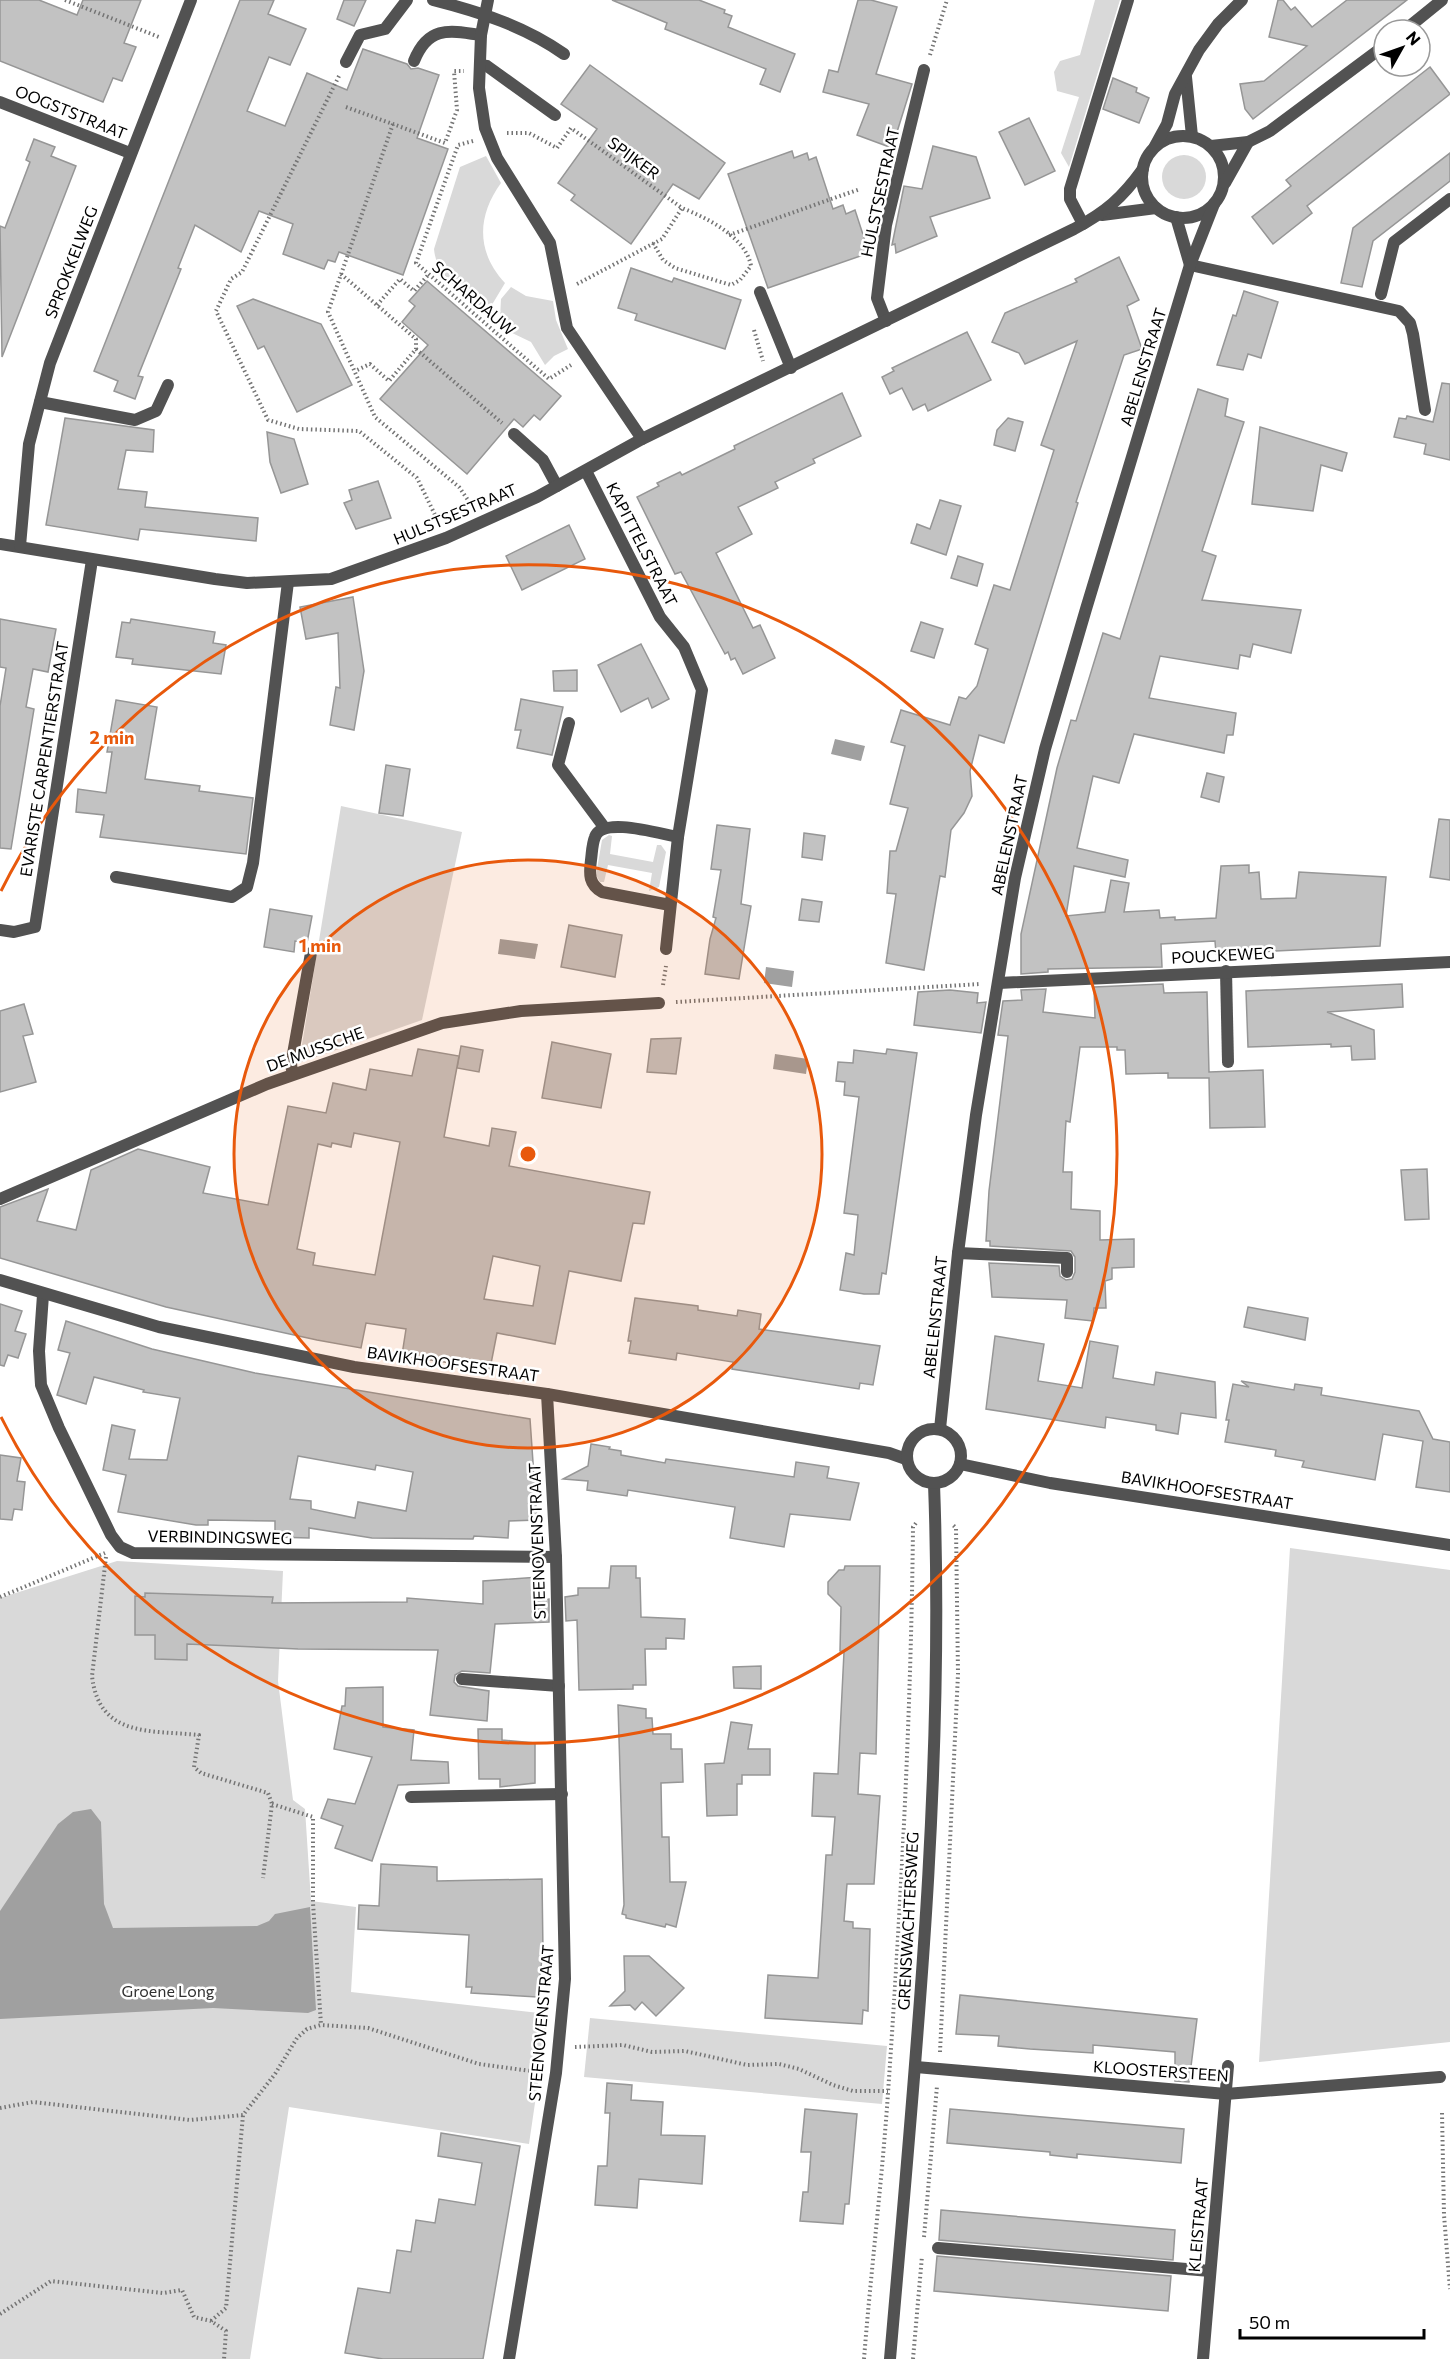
<svg xmlns="http://www.w3.org/2000/svg" width="1450" height="2359" font-family="Commissioner,sans-serif">
<style>
.green{fill:#d9d9d9}
.water{fill:#a0a0a0}
.building{fill:#c2c2c2;stroke:#969696;stroke-width:1.5;fill-rule:evenodd}
.lines{fill:none;stroke-linecap:round;stroke-linejoin:round}
.path{stroke:#747474;stroke-width:4;stroke-dasharray:1.5 3;stroke-linecap:butt}
.service{stroke:#525252;stroke-width:12}
.minor{stroke:#525252;stroke-width:12}
.tertiary{stroke:#525252;stroke-width:12}
.ring{fill:none;stroke:#e8590c;stroke-width:3}
.labels{text-anchor:middle;stroke-width:5;stroke-linejoin:round;paint-order:stroke}
.street-label{font-size:16px;fill:#000;stroke:#fff}
.park-label{font-size:16px;fill:#303030;stroke:#fff}
.centre{fill:#e8590c;stroke:#fff;stroke-width:3}
.ring-label{font-size:18px;text-anchor:middle;font-weight:bold;fill:#e8590c;stroke:#fff;stroke-width:5;stroke-linejoin:round;paint-order:stroke}
</style>
<rect width="100%" height="100%" fill="#fff"/>
<g class="green">
<path d="M1095 0H1120L1069 167 1061 153 1079 97 1057 91 1054 72 1060 61 1080 55Z"/>
<circle cx="1184" cy="177" r="22"/>
<path d="M486 156 501 183C477 216 476 252 505 283L487 313C467 296 436 277 434 249L460 167Z"/>
<path d="M511 287 526 296 553 301 556 320 568 349 554 356 545 365 531 342 506 330 500 318 501 299Z"/>
<path d="M341 806 462 832 422 1020 299 1063Z"/>
<path d="M609 835 612 836 610 854 653 862 657 845H661L666 852 659 887 649 891 652 873 608 865 604 882H600L596 875 602 840Z"/>
<path d="M1290 1548 1450 1570V2042L1259 2062Z"/>
<path d="M117 1561 283 1571 278 1681 293 1800 305 1809 311 1901 356 1907 351 1992 548 2014 529 2144 289 2107 250 2359H0V1598Z"/>
<path d="M590 2018 887 2046 882 2104 584 2077Z"/>
</g>
<g class="water">
<path d="M835 739 865 746 861 761 831 754Z"/>
<path d="M500 939 538 944 535 959 498 954Z"/>
<path d="M766 967 794 971 792 987 764 983Z"/>
<path d="M775 1054 808 1059 806 1074 773 1069Z"/>
<path d="M91 1809 101 1822 104 1904 113 1928 257 1926 269 1921 275 1914 310 1907 316 2010 308 2013 213 2008 0 2019V1911L58 1824 73 1812Z"/>
</g>
<g class="building">
<path d="M0 0H39L77 15 83 0H141L124 43 136 47 122 81 113 78 103 102 0 61Z"/>
<path d="M240 0H274L268 14 306 29 290 65 269 57 247 111 285 126 307 73 347 90 363 49 407 64 411 69 418 68 439 75 417 138 448 149 403 275 339 252 335 262 328 260 324 269 283 254 293 224 259 211 241 252 195 225 178 268 181 269 138 376 143 377 135 399 114 391 118 381 94 371Z"/>
<path d="M344 0H366L354 26 337 19Z"/>
<path d="M612 0H699L725 10 724 13 732 16 728 27 795 54 780 92 760 84 766 69 665 29 667 23Z"/>
<path d="M858 0H871L897 7 876 74 912 84 892 148 857 135 869 104 823 92 829 70 838 72Z"/>
<path d="M1278 0H1283L1291 10 1295 7 1312 27 1347 0H1407L1253 119 1245 109 1240 84 1264 81 1307 46 1269 37Z"/>
<path d="M590 65 725 163 699 199 673 184 631 244 571 200 575 195 558 183 597 129 561 104Z"/>
<path d="M1430 67 1450 94 1307 206 1312 213 1273 244 1252 217 1291 186 1286 180Z"/>
<path d="M1113 78 1137 88 1136 92 1149 98 1139 123 1103 109Z"/>
<path d="M1029 118 1055 171 1025 185 999 132Z"/>
<path d="M34 139 55 147 51 156 76 166 2 357 0 226 5 228 30 162 26 160Z"/>
<path d="M933 146 976 157 990 198 930 217 937 236 896 253 895 244 892 245 904 186 922 189Z"/>
<path d="M792 151 794 158 807 153 809 160 816 157 833 209 843 205 846 214 855 210 869 253 768 288 728 174Z"/>
<path d="M1450 153V181L1373 241 1362 287 1341 283 1353 228Z"/>
<path d="M1119 257 1139 300 1127 306 1142 349 1124 355 1076 502 1078 503 1004 743 979 735 970 771 972 796 964 813 951 830 945 877 940 876 924 970 886 963 896 894 887 893 890 851H896L908 808 890 804 905 746 891 742 901 710 950 725 959 697 966 699 977 686 988 649 975 644 994 585 1010 590 1054 450 1041 445 1077 341 1025 364 1019 353 992 342 1005 313 1077 282 1075 279Z"/>
<path d="M631 268 672 282 674 278 741 300 725 349 635 320 637 314 618 308Z"/>
<path d="M427 281 561 396 540 420 534 415 523 427 514 419 467 474 380 399 428 345 402 322 415 306 409 301Z"/>
<path d="M1244 291 1278 302 1261 358 1248 354 1243 370 1217 365 1233 315 1236 316Z"/>
<path d="M253 299 321 324 352 385 297 412 264 346 258 349 237 306Z"/>
<path d="M967 332 991 380 928 411 925 404 913 410 902 388 890 394 882 377 894 371 892 368Z"/>
<path d="M1442 383 1450 384V460L1424 454 1426 444 1394 437 1399 418 1406 419 1407 416 1433 422Z"/>
<path d="M1198 389 1228 399 1225 416 1244 422 1202 551 1216 556 1202 600 1301 610 1291 653 1253 644 1250 657 1240 655 1238 669 1160 656 1149 698 1236 713 1233 735H1227L1224 753 1134 734 1119 783 1093 776 1077 848 1128 860 1125 877 1074 866 1066 916 1105 912 1111 880 1129 883 1124 912 1159 910 1160 918 1175 917V920L1216 918 1221 866 1249 865V873L1259 872 1261 899 1296 898 1299 872 1386 877 1380 946 1216 954 1215 941 1161 944 1162 967 1048 969V972L1021 974V934L1057 768 1071 720 1076 721 1103 633 1120 639Z"/>
<path d="M842 393 861 436 813 459 815 463 775 482 778 488 738 507 752 534 716 553 753 628 760 625 775 658 743 674 735 658 731 660 728 652 725 654 681 572 675 574 637 497 659 486 657 483 680 472 682 475 735 449 734 446Z"/>
<path d="M65 418 154 430 153 452 126 450 118 489 147 492 145 507 258 518 256 541 140 529 138 540 46 525Z"/>
<path d="M1008 418 1023 422 1015 451 994 445 997 430Z"/>
<path d="M1260 427 1347 453 1342 471 1321 465 1313 511 1252 504Z"/>
<path d="M267 432 294 439 308 484 281 493 270 462Z"/>
<path d="M378 481 391 518 356 529 344 503 352 500 349 490Z"/>
<path d="M940 500 961 506 946 555 911 543 917 524 930 529Z"/>
<path d="M569 525 585 559 522 590 506 556Z"/>
<path d="M958 556 983 564 977 586 951 578Z"/>
<path d="M353 597 364 671 354 730 330 725 336 687 340 688 338 633 306 639 300 607Z"/>
<path d="M0 619 56 629 48 672 33 669 26 707 34 709 11 849 0 848V706L6 668 0 667Z"/>
<path d="M131 619 215 632 213 643 226 645 221 674 132 664 133 659 116 657 122 622 130 623Z"/>
<path d="M921 622 943 629 934 658 911 651Z"/>
<path d="M641 644 669 699 652 708 648 698 621 712 598 665Z"/>
<path d="M577 670V691H554L553 671Z"/>
<path d="M521 699 563 707 552 755 517 748 521 730H515Z"/>
<path d="M116 700 157 707 145 779 200 786 199 791 253 798 246 854 100 837 104 815 76 812 78 789 106 793 112 752H107Z"/>
<path d="M386 765 410 769 403 816 379 813Z"/>
<path d="M1207 773 1224 777 1219 802 1201 797Z"/>
<path d="M1439 819 1450 820V880L1430 877Z"/>
<path d="M717 825 750 829 741 904 751 906 739 979 705 974 710 939 716 918 713 917 721 870 711 869Z"/>
<path d="M804 833 825 836 822 860 802 857Z"/>
<path d="M802 899 822 902 819 922 799 920Z"/>
<path d="M270 909 312 916 307 943 295 941 294 952 264 947Z"/>
<path d="M569 925 622 935 615 977 561 967Z"/>
<path d="M1163 984 1164 993 1207 992 1209 1072 1263 1070 1265 1127 1210 1128 1209 1078H1168V1073L1126 1074 1125 1050H1117V1047H1080L1070 1122 1066 1121 1063 1172H1072L1071 1209 1100 1211V1240L1134 1239V1267L1112 1268V1279L1105 1281 1106 1308H1094L1093 1321 1065 1318 1067 1300 992 1297 989 1263 1059 1266 1060 1276 1066 1280 1072 1279 1075 1272V1257L1071 1251 990 1246V1241H986L989 1191 1008 1036 998 1035 1003 1001 1022 1000 1021 990 1046 989 1043 1012 1095 1018 1094 987Z"/>
<path d="M1402 984 1403 1007 1327 1012 1374 1030 1375 1059 1352 1060 1351 1046 1331 1047V1044L1248 1047 1246 991Z"/>
<path d="M950 990 978 993 977 1003 986 1002 981 1033 914 1025 918 992Z"/>
<path d="M24 1004 33 1034 23 1036 36 1082 0 1092V1011Z"/>
<path d="M681 1038 676 1074 647 1072 651 1039Z"/>
<path d="M552 1042 611 1054 601 1108 542 1098Z"/>
<path d="M461 1046 483 1050 479 1072 457 1068Z"/>
<path d="M418 1049 459 1056 444 1137 489 1146 492 1128 516 1132 509 1166 650 1192 644 1224 633 1223 621 1281 569 1271 555 1344 497 1333 490 1369 424 1359 402 1355 406 1329 366 1323 361 1348 317 1340 166 1307 0 1258V1207L48 1189 37 1221 76 1230 91 1170 138 1149 210 1167 203 1193 268 1205 288 1106 326 1113 333 1083 366 1090 370 1069 412 1076ZM354 1133 400 1142 375 1275 313 1265 315 1253 297 1249 318 1144 331 1147 332 1143 351 1147ZM493 1256 540 1266 533 1306 484 1299Z"/>
<path d="M887 1049 917 1053 886 1274 882 1273 879 1294H864L840 1290 846 1253 854 1255 858 1215 844 1213 859 1097 844 1095 845 1082 836 1081 838 1062 853 1063 854 1050 886 1054Z"/>
<path d="M1427 1169 1429 1219 1405 1220 1401 1170Z"/>
<path d="M635 1298 698 1306V1310L737 1316 738 1310 761 1314 759 1329 880 1346 873 1385 860 1383 859 1389 732 1369 733 1362 677 1353 676 1360 629 1353 631 1341H628Z"/>
<path d="M0 1304 22 1311 15 1331 26 1334 18 1358 8 1355 4 1366 0 1365Z"/>
<path d="M1248 1307 1308 1318 1305 1340 1244 1327Z"/>
<path d="M66 1321 152 1349 255 1373 530 1419 537 1520 509 1521 508 1538 474 1536 473 1539 372 1538 309 1528V1538L275 1537V1521L208 1520V1525H196L118 1512 126 1475 103 1470 112 1425 135 1430 129 1459 167 1460 180 1398 143 1392 144 1390 94 1377 86 1404 57 1395 70 1353 58 1350ZM298 1456 375 1470 376 1465 413 1472 406 1511 358 1502 355 1518 311 1509V1501L290 1499Z"/>
<path d="M995 1336 1044 1344 1038 1381 1082 1388 1090 1341 1118 1346 1113 1378 1154 1385 1156 1372 1215 1382 1216 1418 1181 1413 1178 1434 1156 1430V1425L1106 1417 1105 1428 986 1409Z"/>
<path d="M1241 1381 1294 1390 1295 1384 1322 1388 1321 1395 1419 1411 1433 1439 1450 1442V1492L1416 1487 1423 1441 1383 1434 1375 1480 1302 1467 1304 1461 1275 1456 1276 1450 1225 1442 1229 1420H1226L1233 1384 1249 1387Z"/>
<path d="M591 1444 610 1447 609 1449 621 1451V1455L665 1463 666 1459 794 1477 796 1462 829 1467 827 1478 859 1483 850 1520 790 1514 784 1547 730 1538 735 1507 628 1490 627 1496 587 1490 588 1481 563 1479 588 1466Z"/>
<path d="M0 1455 21 1458 17 1481 25 1482 22 1510 14 1509 12 1520 0 1519Z"/>
<path d="M611 1566H636V1578H640L641 1617 685 1619 684 1639 666 1638V1649H645L646 1685H633V1689L579 1690 577 1620 566 1621 565 1597 578 1595V1588H609Z"/>
<path d="M845 1566H880L876 1754 860 1753 858 1794 880 1796 874 1884H847L844 1921 853 1922V1928L870 1929 868 2011 863 2010 862 2024 765 2018 768 1975 818 1978 826 1855H832L835 1817 812 1816 814 1773 838 1774 844 1652 840 1651 841 1607 828 1594V1582L839 1570H844Z"/>
<path d="M539 1577 540 1600 549 1599V1622L495 1624 490 1673 462 1671 455 1675 454 1682 458 1686 489 1691 487 1721 430 1715 438 1650 298 1649 187 1644V1660L155 1659V1635H135V1596L145 1597V1593L273 1597 272 1603 407 1602V1598L483 1604V1581Z"/>
<path d="M761 1666V1689L734 1688 733 1667Z"/>
<path d="M383 1687V1727L414 1730 411 1760 448 1762 449 1783 398 1785 372 1861 335 1848 343 1826 321 1818 328 1799 355 1804 372 1757 334 1749 342 1706H345L346 1688Z"/>
<path d="M618 1705 646 1709V1718H652L653 1734H671V1749H682L683 1782 661 1783 662 1837H669L670 1882H686L676 1927 666 1924 665 1927 626 1918V1915L622 1914 624 1905Z"/>
<path d="M731 1722 752 1725 748 1749H770V1775H742V1784H737V1815L707 1816 705 1764 724 1763Z"/>
<path d="M478 1729H502V1740L535 1743V1783L500 1787V1779H479Z"/>
<path d="M381 1864 437 1867V1881L542 1879 543 1952 537 1997 471 1993 472 1987H466L469 1935 358 1929 359 1905 379 1906Z"/>
<path d="M624 1956H649L684 1988 656 2016 642 2002 635 2010 630 2005 610 2006 625 1991Z"/>
<path d="M960 1995 1197 2019 1189 2082 1175 2081V2052L1093 2045V2053L1030 2049 998 2046 999 2036 956 2034Z"/>
<path d="M607 2083 632 2085 631 2100 663 2102 661 2135 705 2136 702 2184 639 2179 637 2208 595 2205 598 2166H607L610 2113H605Z"/>
<path d="M805 2109 857 2114 849 2204H845L843 2224 800 2221 803 2192H808L811 2152H801Z"/>
<path d="M950 2109 1184 2129 1181 2163 1077 2154V2158L1050 2155V2152L947 2143Z"/>
<path d="M441 2133 520 2146 483 2359H383L345 2353 358 2288 390 2293 397 2250 411 2252 416 2220 435 2223 439 2199 475 2205 482 2163 438 2156Z"/>
<path d="M941 2210 1175 2230 1173 2260 939 2240Z"/>
<path d="M937 2256 1171 2276 1168 2311 934 2291Z"/>
</g>
<g class="lines">
<g class="path">
<path d="M65 0 159 37"/>
<path d="M930 55 947 0"/>
<path d="M339 76 242 272 231 279 216 311 268 420 299 429 359 431 417 478 439 523"/>
<path d="M346 107 445 143 457 110 454 71H464"/>
<path d="M393 124 328 312 375 417 459 487 472 506"/>
<path d="M507 133H529L557 148 571 128 682 208 662 239 577 284"/>
<path d="M473 141 458 145 416 263 549 379 571 365"/>
<path d="M729 235 860 189"/>
<path d="M653 243 663 260 675 268 731 285 740 280 751 266C746 237 707 218 682 208"/>
<path d="M341 274 416 339V349L389 381 370 364 355 371"/>
<path d="M377 305 400 279 414 291 429 274"/>
<path d="M754 330 763 361"/>
<path d="M416 349 502 423"/>
<path d="M663 985 666 966"/>
<path d="M676 1002 980 984"/>
<path d="M106 1557 92 1676C99 1738 151 1730 199 1735L194 1767 201 1773 268 1793 272 1804 263 1878"/>
<path d="M0 1597 105 1553"/>
<path d="M272 1804 313 1817V1903L321 2025"/>
<path d="M575 2047 623 2045 652 2052 685 2051 747 2065 779 2064 799 2069 833 2085 853 2091H888"/>
<path d="M940 2052 958 1674 956 1528 952 1524"/>
<path d="M0 2108 33 2102 190 2120 243 2115 275 2074 297 2038 307 2029 321 2025 368 2028 479 2064 538 2072"/>
<path d="M1442 2113 1444 2215 1450 2289"/>
<path d="M924 2237 937 2086"/>
<path d="M0 2314 51 2281 163 2293 182 2290 194 2317 211 2321 226 2331 224 2359"/>
<path d="M211 2321 226 2308 243 2115"/>
<path d="M864 2359C871 2270 882 2181 888 2093 901 1904 911 1716 913 1527L916 1523"/>
<path d="M913 2359 922 2256"/>
</g>
<g class="service">
<path d="M433 0C480 12 524 26 564 54"/>
<path d="M414 61C428 26 448 30 481 35"/>
<path d="M346 62 360 35 385 29 407 0"/>
<path d="M480 65 487 66 555 115"/>
<path d="M1083 224 1070 199V189L1128 0"/>
<path d="M1190 265 1399 311 1410 323 1413 334 1425 410"/>
<path d="M760 292 791 368"/>
<path d="M40 402 135 420 156 411 168 385"/>
<path d="M514 434 543 460 557 486"/>
<path d="M569 723 558 765 604 827"/>
<path d="M116 877 232 897 247 887 253 863 288 582"/>
<path d="M1226 971 1228 1062"/>
<path d="M293 1074 291 1065 311 953"/>
<path d="M958 1253 1067 1258V1272"/>
<path d="M411 1797 562 1794"/>
<path d="M938 2248 1210 2271"/>
</g>
<g class="minor">
<path d="M488 0 481 35 479 88 485 128 497 158 550 243 567 328 642 439"/>
<path d="M1405 30 1442 0"/>
<path d="M1186 77 1192 136"/>
<path d="M0 102 130 153"/>
<circle cx="1183" cy="177" r="41"/>
<path d="M1155 146 1167 124 1175 94 1199 50 1218 24 1242 0"/>
<path d="M1211 146 1248 142 1270 131 1384 46"/>
<path d="M1225 183 1248 142"/>
<path d="M1102 215 1156 208"/>
<path d="M1176 217 1190 265"/>
<path d="M1381 294 1394 242 1450 199"/>
<path d="M886 321 877 298 886 225 924 70"/>
<path d="M586 471 660 617 684 647 702 690 678 837 666 949"/>
<path d="M0 544 215 579 247 583 331 579 446 538 537 497 642 439 1074 229C1106 212 1122 198 1143 169"/>
<path d="M20 546 29 444 50 363 191 0"/>
<path d="M670 905 602 892C589 884 589 875 591 860 592 853 592 844 595 837 602 816 660 834 678 837"/>
<path d="M0 930 14 932 35 927 92 560"/>
<path d="M999 983 1450 962"/>
<path d="M0 1199 267 1084 442 1023 521 1011 659 1003"/>
<path d="M43 1295 39 1351 41 1385 59 1428 111 1535 120 1547 133 1553 556 1557"/>
<path d="M940 1429 958 1253 976 1115 1015 878 1045 749 1086 609 1190 265 1214 204"/>
<path d="M462 1679 559 1686"/>
<path d="M916 2067 1226 2094 1440 2077"/>
<path d="M509 2359 556 2073 565 1979 556 1557 547 1394"/>
<path d="M890 2359C915 2068 945 1776 934 1484"/>
<path d="M1203 2359 1228 2066"/>
</g>
<g class="tertiary">
<path d="M0 1280 159 1327 354 1367 547 1394 889 1453 906 1459"/>
<circle cx="934" cy="1456" r="27"/>
<path d="M960 1464 1050 1483 1450 1545"/>
</g>
</g>
<circle cx="528" cy="1154" r="294" fill="#e8590c" fill-opacity=".12"/>
<g class="ring">
<circle cx="528" cy="1154" r="294"/>
<path d="M1 891A589 589 0 1 1 1 1417"/>
</g>
<g class="labels">
<g class="street-label">
<text transform="translate(71 112) rotate(22)" y="6">OOGSTSTRAAT</text>
<text transform="translate(634 158) rotate(36)" y="6">SPIJKER</text>
<text transform="translate(880 192) rotate(-78)" y="6">HULSTSESTRAAT</text>
<text transform="translate(71 262) rotate(-69)" y="6">SPROKKELWEG</text>
<text transform="translate(474 298) rotate(41)" y="6">SCHARDAUW</text>
<text transform="translate(1143 367) rotate(-73)" y="6">ABELENSTRAAT</text>
<text transform="translate(455 514) rotate(-23)" y="6">HULSTSESTRAAT</text>
<text transform="translate(642 544) rotate(63)" y="6">KAPITTELSTRAAT</text>
<text transform="translate(44 759) rotate(-81)" y="6">EVARISTE CARPENTIERSTRAAT</text>
<text transform="translate(1009 835) rotate(-78)" y="6">ABELENSTRAAT</text>
<text transform="translate(1223 955) rotate(-3)" y="6">POUCKEWEG</text>
<text transform="translate(315 1049) rotate(-20)" y="6">DE MUSSCHE</text>
<text transform="translate(935 1317) rotate(-84)" y="6">ABELENSTRAAT</text>
<text transform="translate(453 1364) rotate(8)" y="6">BAVIKHOOFSESTRAAT</text>
<text transform="translate(1207 1490) rotate(9)" y="6">BAVIKHOOFSESTRAAT</text>
<text transform="translate(220 1537) rotate(1)" y="6">VERBINDINGSWEG</text>
<text transform="translate(537 1541) rotate(-92)" y="6">STEENOVENSTRAAT</text>
<text transform="translate(908 1921) rotate(-87)" y="6">GRENSWACHTERSWEG</text>
<text transform="translate(541 2023) rotate(-85)" y="6">STEENOVENSTRAAT</text>
<text transform="translate(1161 2071) rotate(4)" y="6">KLOOSTERSTEEN</text>
<text transform="translate(1198 2225) rotate(-85)" y="6">KLEISTRAAT</text>
</g>
<g class="park-label">
<text x="168" y="1997">Groene Long</text>
</g>
</g>
<circle cx="528" cy="1154" r="9" class="centre"/>
<g class="ring-label">
<text x="112" y="744">2 min</text>
<text x="320" y="952">1 min</text>
</g>
<g transform="translate(1402 48) rotate(50)"><circle r="28" fill="#ffffff" stroke="#999999" stroke-width="1.5"/>
<path d="M0-4.5L10 22L0 15L-10 22Z" fill="#000000"/>
<text y="-9" font-size="16" font-weight="bold" text-anchor="middle" fill="#000000">N</text>
</g>
<path d="M1240 2329v9h184v-9" fill="none" stroke="#000000" stroke-width="3"/>
<text x="1249" y="2329" font-size="18" fill="#000000" stroke="#ffffff" stroke-width="4.5" paint-order="stroke">50 m</text>
</svg>
